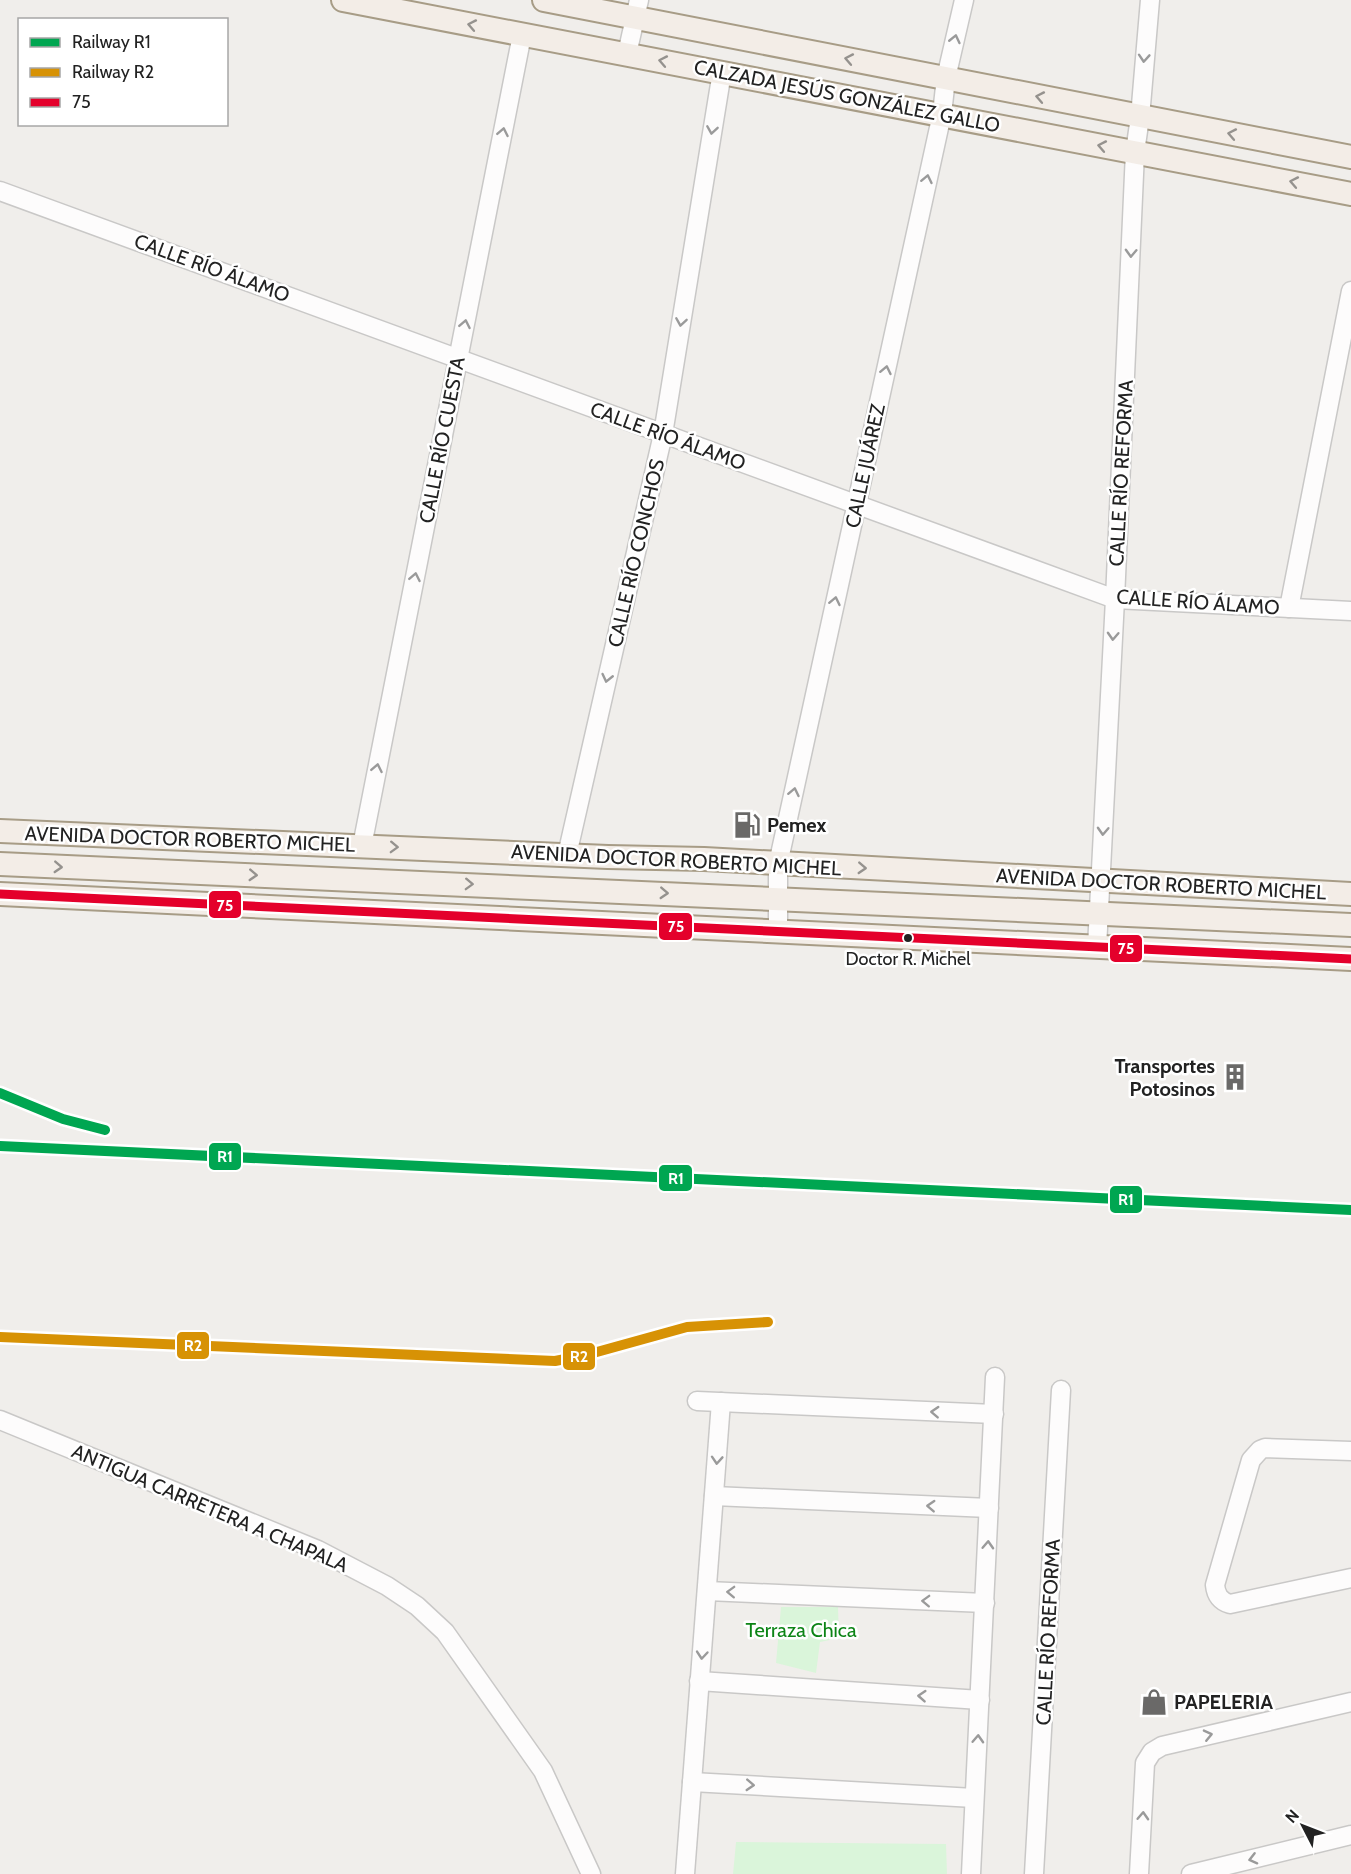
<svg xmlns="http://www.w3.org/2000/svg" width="1351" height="1874" font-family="Cabin,sans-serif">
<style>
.park{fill:#daf5da}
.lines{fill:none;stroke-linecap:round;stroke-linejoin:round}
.minor-casing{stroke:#c9c8c7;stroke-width:21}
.major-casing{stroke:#a79c86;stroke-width:26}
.minor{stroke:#fdfcfc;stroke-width:18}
.major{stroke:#f3ede7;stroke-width:22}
.bus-1-casing{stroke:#fff;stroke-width:14}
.bus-1{stroke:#e4002b;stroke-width:9}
.rail-1-casing{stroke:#fff;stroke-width:15}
.rail-2-casing{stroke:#fff;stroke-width:15}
.rail-1{stroke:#00a651;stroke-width:10}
.rail-2{stroke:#d79205;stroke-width:10}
.oneway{stroke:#95928e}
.oneway2{stroke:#9a9a9a}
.bus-dot{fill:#222;stroke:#fff;stroke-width:2}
.labels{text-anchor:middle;stroke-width:5;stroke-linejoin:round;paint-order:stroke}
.bus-label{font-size:18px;fill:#222;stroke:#fff}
.street-label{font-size:20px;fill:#222;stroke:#fff}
.poi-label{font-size:20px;font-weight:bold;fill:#222;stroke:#fff;text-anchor:start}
.park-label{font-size:20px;fill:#0c8416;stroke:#fff}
.line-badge{stroke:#fff;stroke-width:2}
.badge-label{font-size:16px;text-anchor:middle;font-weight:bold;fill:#fff}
</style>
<rect width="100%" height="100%" fill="#f0eeeb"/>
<g class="park">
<path d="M781 1607H838L839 1638 820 1642 816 1673 776 1663Z"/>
<path d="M736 1842 946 1844 947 1874H733Z"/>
</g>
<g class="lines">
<defs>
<g id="minor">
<path d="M627 54 639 0"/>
<path d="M0 191 1115 599 1351 611"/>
<path d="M1289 608 1351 291"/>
<path d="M362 846 522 35"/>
<path d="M567 855 663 434 722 72"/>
<path d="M778 933V864L942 114 946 78 964 0"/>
<path d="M1097 947 1115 599 1135 152 1140 117 1150 0"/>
<path d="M697 1401 994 1414"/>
<path d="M0 1420 318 1550 387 1586 417 1606 445 1632 543 1771 591 1874"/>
<path d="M1351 1451 1265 1448 1260 1450 1251 1460 1215 1585C1216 1595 1220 1601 1230 1604L1351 1578"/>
<path d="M714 1496 989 1508"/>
<path d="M707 1591 985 1603"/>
<path d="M699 1681 980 1700"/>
<path d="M692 1782 974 1798"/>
<path d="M685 1874 721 1402"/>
<path d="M971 1874 995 1377"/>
<path d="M1034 1874 1061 1390"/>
<path d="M1139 1874 1145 1763 1152 1752 1162 1746 1351 1702"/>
<path d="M1191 1874 1351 1835"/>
</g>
<g id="major">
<path d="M343 0 1351 194"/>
<path d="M544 0 1351 157"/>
<path d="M0 831 608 857 704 859 1351 894"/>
<path d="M0 864 1351 925"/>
<path d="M0 894 1351 959"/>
</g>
</defs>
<use href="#minor" class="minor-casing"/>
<use href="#major" class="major-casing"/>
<use href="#minor" class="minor"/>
<use href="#major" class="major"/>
<defs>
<path id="bus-1" d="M0 894 1351 959"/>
</defs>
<use href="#bus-1" class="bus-1-casing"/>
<use href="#bus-1" class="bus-1"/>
<defs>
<g id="rail-1">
<path d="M0 1093 63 1119 105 1130"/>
<path d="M0 1146 1351 1210"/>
</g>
<path id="rail-2" d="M0 1337 555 1361 586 1355 687 1327 768 1322"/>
</defs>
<use href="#rail-1" class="rail-1-casing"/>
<use href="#rail-2" class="rail-2-casing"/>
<use href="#rail-1" class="rail-1"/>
<use href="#rail-2" class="rail-2"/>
</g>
<defs><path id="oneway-chevron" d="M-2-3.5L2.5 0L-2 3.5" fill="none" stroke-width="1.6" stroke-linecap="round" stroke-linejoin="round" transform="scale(1.5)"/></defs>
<g class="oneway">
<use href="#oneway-chevron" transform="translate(472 25) rotate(-169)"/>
<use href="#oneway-chevron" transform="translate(849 59) rotate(-169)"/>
<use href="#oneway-chevron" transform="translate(663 61) rotate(-169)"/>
<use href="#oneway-chevron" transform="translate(1040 97) rotate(-169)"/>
<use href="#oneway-chevron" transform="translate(1232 134) rotate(-169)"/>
<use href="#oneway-chevron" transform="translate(1102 146) rotate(-169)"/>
<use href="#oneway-chevron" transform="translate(1294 182) rotate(-169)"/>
<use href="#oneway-chevron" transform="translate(394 847) rotate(2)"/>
<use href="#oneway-chevron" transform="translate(58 867) rotate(3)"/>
<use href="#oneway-chevron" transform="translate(862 868) rotate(3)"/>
<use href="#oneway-chevron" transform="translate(253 875) rotate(3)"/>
<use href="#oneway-chevron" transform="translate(469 884) rotate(2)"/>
<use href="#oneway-chevron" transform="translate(664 893) rotate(3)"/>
</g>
<g class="oneway2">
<use href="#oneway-chevron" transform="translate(955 39) rotate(-77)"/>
<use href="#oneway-chevron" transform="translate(1144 58) rotate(94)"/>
<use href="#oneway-chevron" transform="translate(712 130) rotate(99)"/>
<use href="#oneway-chevron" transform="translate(503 132) rotate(-79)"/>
<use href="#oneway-chevron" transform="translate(927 179) rotate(-78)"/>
<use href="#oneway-chevron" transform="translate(1131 253) rotate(92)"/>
<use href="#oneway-chevron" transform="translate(681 322) rotate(99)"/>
<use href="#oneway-chevron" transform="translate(465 324) rotate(-79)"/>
<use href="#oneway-chevron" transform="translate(886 370) rotate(-78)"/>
<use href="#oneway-chevron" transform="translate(415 577) rotate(-79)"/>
<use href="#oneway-chevron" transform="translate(835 601) rotate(-78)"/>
<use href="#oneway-chevron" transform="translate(1113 636) rotate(93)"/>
<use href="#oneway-chevron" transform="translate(607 678) rotate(103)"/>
<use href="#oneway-chevron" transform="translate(377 768) rotate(-79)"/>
<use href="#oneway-chevron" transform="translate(794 792) rotate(-78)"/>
<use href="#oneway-chevron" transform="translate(1103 831) rotate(93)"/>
<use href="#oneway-chevron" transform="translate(935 1412) rotate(-177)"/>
<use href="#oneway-chevron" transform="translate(717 1460) rotate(94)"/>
<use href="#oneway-chevron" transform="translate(931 1506) rotate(-177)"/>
<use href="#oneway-chevron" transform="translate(988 1545) rotate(-87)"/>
<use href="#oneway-chevron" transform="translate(731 1592) rotate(-178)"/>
<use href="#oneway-chevron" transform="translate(926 1601) rotate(-178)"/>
<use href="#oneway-chevron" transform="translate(702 1655) rotate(95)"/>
<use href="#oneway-chevron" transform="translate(922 1696) rotate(-176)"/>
<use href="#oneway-chevron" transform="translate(1208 1735) rotate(-13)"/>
<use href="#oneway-chevron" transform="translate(978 1739) rotate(-87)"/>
<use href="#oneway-chevron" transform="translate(750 1785) rotate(3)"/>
<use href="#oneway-chevron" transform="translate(1143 1816) rotate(-87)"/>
<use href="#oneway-chevron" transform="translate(1253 1859) rotate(166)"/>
</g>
<defs>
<symbol id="fuel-bare" viewBox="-9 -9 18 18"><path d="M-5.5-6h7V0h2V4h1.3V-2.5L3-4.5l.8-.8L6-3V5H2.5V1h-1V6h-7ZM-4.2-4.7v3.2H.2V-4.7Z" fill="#6a6968" stroke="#fff" stroke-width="2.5" paint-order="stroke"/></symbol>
<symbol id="building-bare" viewBox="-9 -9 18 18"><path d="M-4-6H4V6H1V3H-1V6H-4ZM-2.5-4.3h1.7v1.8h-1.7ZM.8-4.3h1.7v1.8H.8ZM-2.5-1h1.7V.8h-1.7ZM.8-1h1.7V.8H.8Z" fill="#6a6968" stroke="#fff" stroke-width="2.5" paint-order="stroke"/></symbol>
<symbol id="shop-bare" viewBox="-9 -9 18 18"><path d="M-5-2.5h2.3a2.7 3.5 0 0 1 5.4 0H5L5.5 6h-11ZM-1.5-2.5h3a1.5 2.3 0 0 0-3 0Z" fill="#6a6968" stroke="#fff" stroke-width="2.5" paint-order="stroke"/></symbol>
</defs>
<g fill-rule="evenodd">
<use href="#fuel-bare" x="728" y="806" width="38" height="38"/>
<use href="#building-bare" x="1216" y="1058" width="38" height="38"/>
<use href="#shop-bare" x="1135" y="1683" width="38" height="38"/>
</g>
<circle class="bus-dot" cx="908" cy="938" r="5"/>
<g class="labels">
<g class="bus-label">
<text x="908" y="965">Doctor R. Michel</text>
</g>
<g class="street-label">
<text transform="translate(847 96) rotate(11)" y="7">CALZADA JESÚS GONZÁLEZ GALLO</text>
<text transform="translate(212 268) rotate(20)" y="7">CALLE RÍO ÁLAMO</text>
<text transform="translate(668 436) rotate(20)" y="7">CALLE RÍO ÁLAMO</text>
<text transform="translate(442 440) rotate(-79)" y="7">CALLE RÍO CUESTA</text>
<text transform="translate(865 466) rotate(-78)" y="7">CALLE JUÁREZ</text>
<text transform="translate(1121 473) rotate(-87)" y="7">CALLE RÍO REFORMA</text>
<text transform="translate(636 553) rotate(-77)" y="7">CALLE RÍO CONCHOS</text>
<text transform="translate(1198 602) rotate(4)" y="7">CALLE RÍO ÁLAMO</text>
<text transform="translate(190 839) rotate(2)" y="7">AVENIDA DOCTOR ROBERTO MICHEL</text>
<text transform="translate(676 860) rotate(3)" y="7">AVENIDA DOCTOR ROBERTO MICHEL</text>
<text transform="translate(1161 884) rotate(3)" y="7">AVENIDA DOCTOR ROBERTO MICHEL</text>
<text transform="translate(210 1508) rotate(23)" y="7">ANTIGUA CARRETERA A CHAPALA</text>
<text transform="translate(1048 1632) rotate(-87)" y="7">CALLE RÍO REFORMA</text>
</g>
<g class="poi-label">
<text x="767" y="832">Pemex</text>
<text x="1215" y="1073" text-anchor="end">Transportes<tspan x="1215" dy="23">Potosinos</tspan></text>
<text x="1174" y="1709">PAPELERIA</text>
</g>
<g class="park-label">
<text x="801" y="1637">Terraza Chica</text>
</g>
</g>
<g class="line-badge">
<rect x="208" y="890" width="34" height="29" rx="6" fill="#e4002b"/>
<rect x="658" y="912" width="35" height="29" rx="6" fill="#e4002b"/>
<rect x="1109" y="934" width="34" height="29" rx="6" fill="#e4002b"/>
<rect x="208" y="1142" width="34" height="29" rx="6" fill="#00a651"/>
<rect x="658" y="1164" width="35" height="28" rx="6" fill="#00a651"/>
<rect x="1109" y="1185" width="34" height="29" rx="6" fill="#00a651"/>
<rect x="176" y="1331" width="34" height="29" rx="6" fill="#d79205"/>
<rect x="562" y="1342" width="34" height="29" rx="6" fill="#d79205"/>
</g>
<g class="badge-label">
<text x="225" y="911">75</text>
<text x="676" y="932">75</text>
<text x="1126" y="954">75</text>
<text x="225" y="1162">R1</text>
<text x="676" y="1184">R1</text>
<text x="1126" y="1205">R1</text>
<text x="193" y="1351">R2</text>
<text x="579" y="1362">R2</text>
</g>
<rect x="18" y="18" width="210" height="108" fill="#ffffff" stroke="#a7a7a7" stroke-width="1.5"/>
<rect x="30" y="38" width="30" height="9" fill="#00a651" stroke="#a7a7a7" stroke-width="1.5"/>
<text x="72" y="48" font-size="18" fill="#222222">Railway R1</text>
<rect x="30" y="68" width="30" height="9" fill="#d79205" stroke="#a7a7a7" stroke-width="1.5"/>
<text x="72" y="78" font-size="18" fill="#222222">Railway R2</text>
<rect x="30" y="98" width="30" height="9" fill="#e4002b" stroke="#a7a7a7" stroke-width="1.5"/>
<text x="72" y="108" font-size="18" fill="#222222">75</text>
<g transform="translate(1303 1826) rotate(312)" stroke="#ffffff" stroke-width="4.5" paint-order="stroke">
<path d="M0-4.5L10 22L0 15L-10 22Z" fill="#222222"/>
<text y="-9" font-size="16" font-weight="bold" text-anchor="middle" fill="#222222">N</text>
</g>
</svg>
